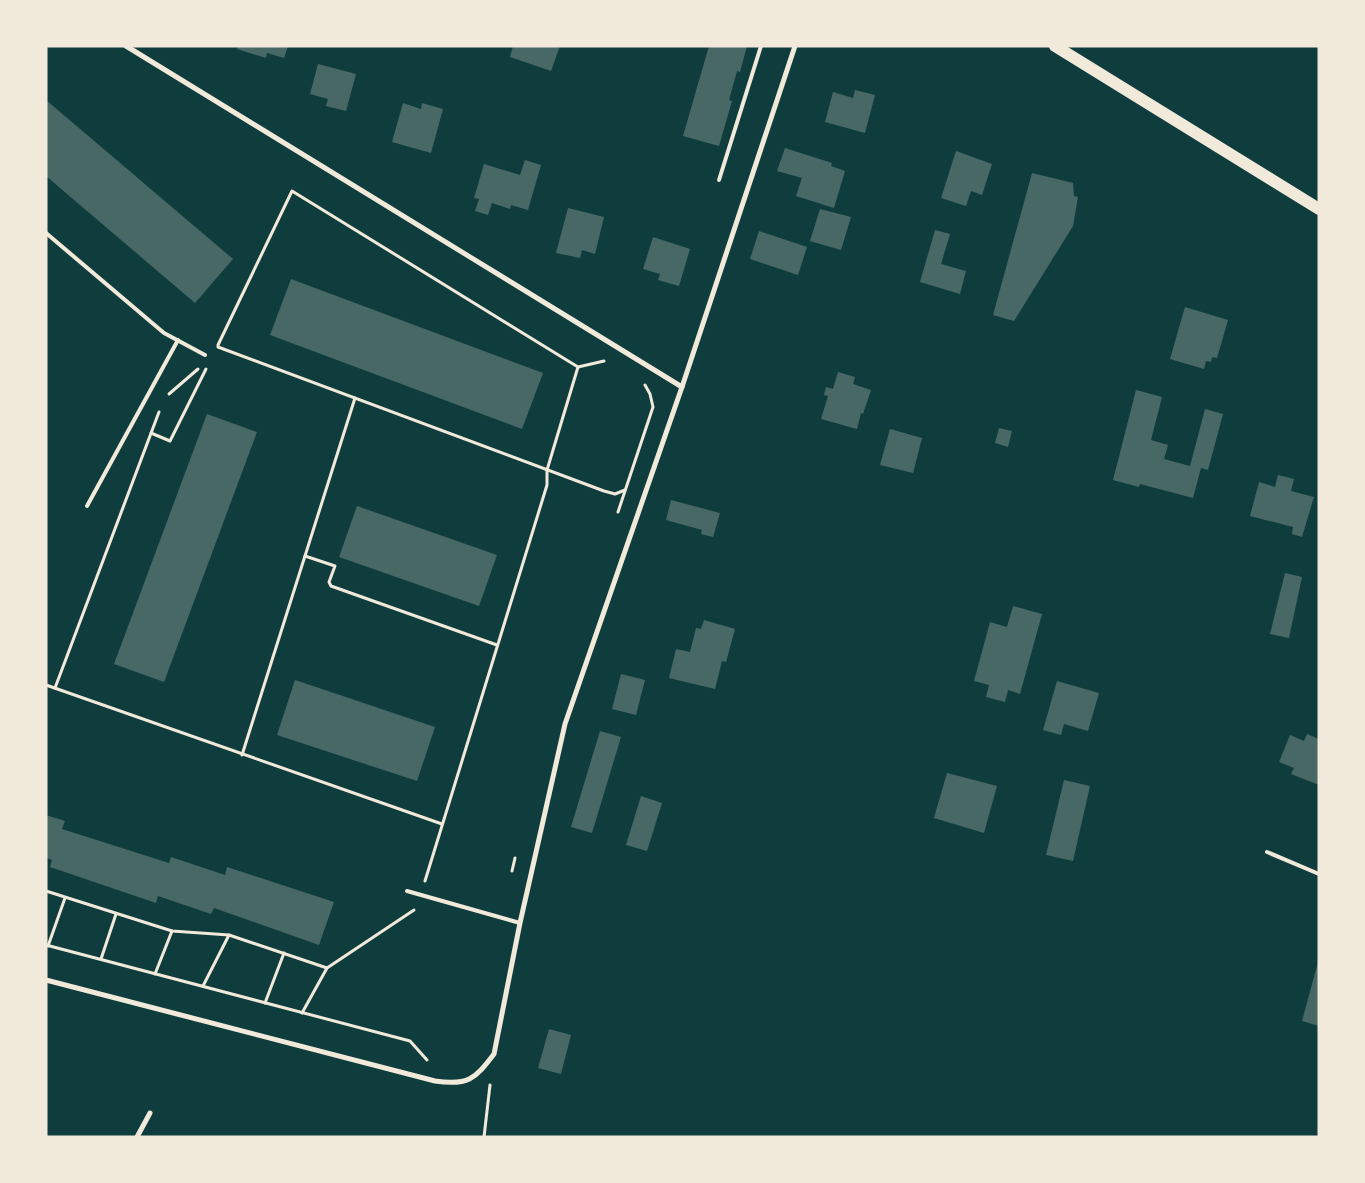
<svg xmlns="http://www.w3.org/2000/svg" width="1365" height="1183" font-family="'PT Sans',sans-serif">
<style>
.building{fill:#486865}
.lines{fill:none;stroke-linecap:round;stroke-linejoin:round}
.path{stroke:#f1e9da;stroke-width:3}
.service{stroke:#f1e9da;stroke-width:4}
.minor{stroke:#f1e9da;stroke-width:5}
.primary{stroke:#f1e9da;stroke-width:12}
</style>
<rect width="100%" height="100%" fill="#0f3d3e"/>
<g class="building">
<path d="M238 46H288L284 58 267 53 266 58 237 49Z"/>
<path d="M513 46H560L551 71 510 57Z"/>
<path d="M709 46H747L740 72 737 71 729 100 732 101 719 146 683 136Z"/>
<path d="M318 64 356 74 346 111 326 106 328 99 310 94Z"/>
<path d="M855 90 875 95 865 133 825 122 833 92 853 98Z"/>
<path d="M46 100 233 259 195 303 46 176Z"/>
<path d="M403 103 421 109 422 103 443 109 431 153 392 142Z"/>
<path d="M785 148 832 163 831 166 845 171 834 208 796 196 802 178 777 171Z"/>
<path d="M956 151 992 164 982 195 971 191 966 206 941 198Z"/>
<path d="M525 160 541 165 528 210 511 205 510 209 492 203 488 215 475 211 479 199 474 198 484 164 520 175Z"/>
<path d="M1032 173 1073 183 1074 196 1078 197 1073 226 1014 321 993 315Z"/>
<path d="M568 208 604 217 595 254 582 250 580 258 556 253Z"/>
<path d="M820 209 851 217 841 250 810 241Z"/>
<path d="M935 230 950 234 941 264 966 271 960 294 920 282Z"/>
<path d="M759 231 807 247 798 275 750 259Z"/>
<path d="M653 237 690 249 679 286 658 280 660 274 643 269Z"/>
<path d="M291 279 543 373 522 429 270 335Z"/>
<path d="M1185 307 1228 320 1217 358 1212 357 1211 362 1206 361 1204 369 1170 359Z"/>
<path d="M838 372 855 377 853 384 871 390 863 414 861 413 857 429 821 419 828 396 824 395 826 387 833 389Z"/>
<path d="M1136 390 1162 397 1151 440 1168 445 1164 459 1190 466 1205 409 1223 414 1208 470 1201 468 1193 498 1140 484 1139 487 1113 480Z"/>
<path d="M207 414 257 432 164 682 114 664Z"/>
<path d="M999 428 1012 431 1008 447 995 443Z"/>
<path d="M890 429 922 438 913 473 880 465Z"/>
<path d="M1278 475 1294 479 1291 491 1314 497 1302 537 1292 534 1293 527 1250 516 1259 482 1275 487Z"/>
<path d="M671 500 720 513 713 537 701 534 702 530 666 520Z"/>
<path d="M357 506 497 555 479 606 339 557Z"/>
<path d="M1285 573 1302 577 1289 638 1270 634Z"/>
<path d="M1013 606 1042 614 1020 694 1008 690 1005 702 986 697 989 685 974 681 990 622 1007 627Z"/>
<path d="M704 620 735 629 726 662 722 661 715 689 669 678 676 649 690 652 696 628 701 629Z"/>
<path d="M621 674 645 680 636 715 612 709Z"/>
<path d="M295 680 435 727 417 781 277 735Z"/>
<path d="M1057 681 1099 693 1088 731 1064 724 1061 735 1043 730Z"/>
<path d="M600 731 621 737 592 833 571 827Z"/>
<path d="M1307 734 1319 739V785L1291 774 1294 768 1279 762 1290 735 1304 741Z"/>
<path d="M947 773 997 786 984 833 934 818Z"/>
<path d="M1064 780 1090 786 1073 861 1046 855Z"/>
<path d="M641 796 662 803 647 851 626 845Z"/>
<path d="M46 815 65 821 62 829 169 863 171 857 225 875 227 867 334 902 319 945 214 908 211 914 158 896 156 903 50 867 52 860 46 858Z"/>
<path d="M1318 962H1319V1026L1302 1021Z"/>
<path d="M549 1029 571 1035 561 1074 538 1068Z"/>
</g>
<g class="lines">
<g class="path">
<path d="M218 345 292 191 578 367 604 361"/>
<path d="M218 347 604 491 615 494 625 490"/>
<path d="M169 394 198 369"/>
<path d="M151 433 170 441 206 369"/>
<path d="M618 512 653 407 650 394 645 385"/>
<path d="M305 556 335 566 329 582 331 586 497 645"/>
<path d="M46 685 442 824"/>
<path d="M55 688 159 412"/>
<path d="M242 755 355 398"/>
<path d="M512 871 515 858"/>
<path d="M425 881 547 485V470L578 367"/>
<path d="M46 891 172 931 229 935 327 968"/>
<path d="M46 945 410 1041 427 1060"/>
<path d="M48 946 65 898"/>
<path d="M101 959 116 914"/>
<path d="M155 974 172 931"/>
<path d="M203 986 229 935"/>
<path d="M265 1003 284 953"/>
<path d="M302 1013 327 968 414 910"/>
<path d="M484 1137 490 1085"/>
</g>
<g class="service">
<path d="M719 180 761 46"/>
<path d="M46 233 164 333 205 355"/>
<path d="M87 506 178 340"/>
<path d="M1267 852 1319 874"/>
<path d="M407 891 520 923"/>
</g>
<g class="minor">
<path d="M126 46 682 387"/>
<path d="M46 980 435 1081C468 1086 475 1079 494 1054L520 923 565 724 682 387 795 46"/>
<path d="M137 1137 150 1113"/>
</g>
<path class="primary" d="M1055 46 1319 209"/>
</g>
<rect width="1365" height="1183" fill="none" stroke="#f1e9da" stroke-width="95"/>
</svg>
